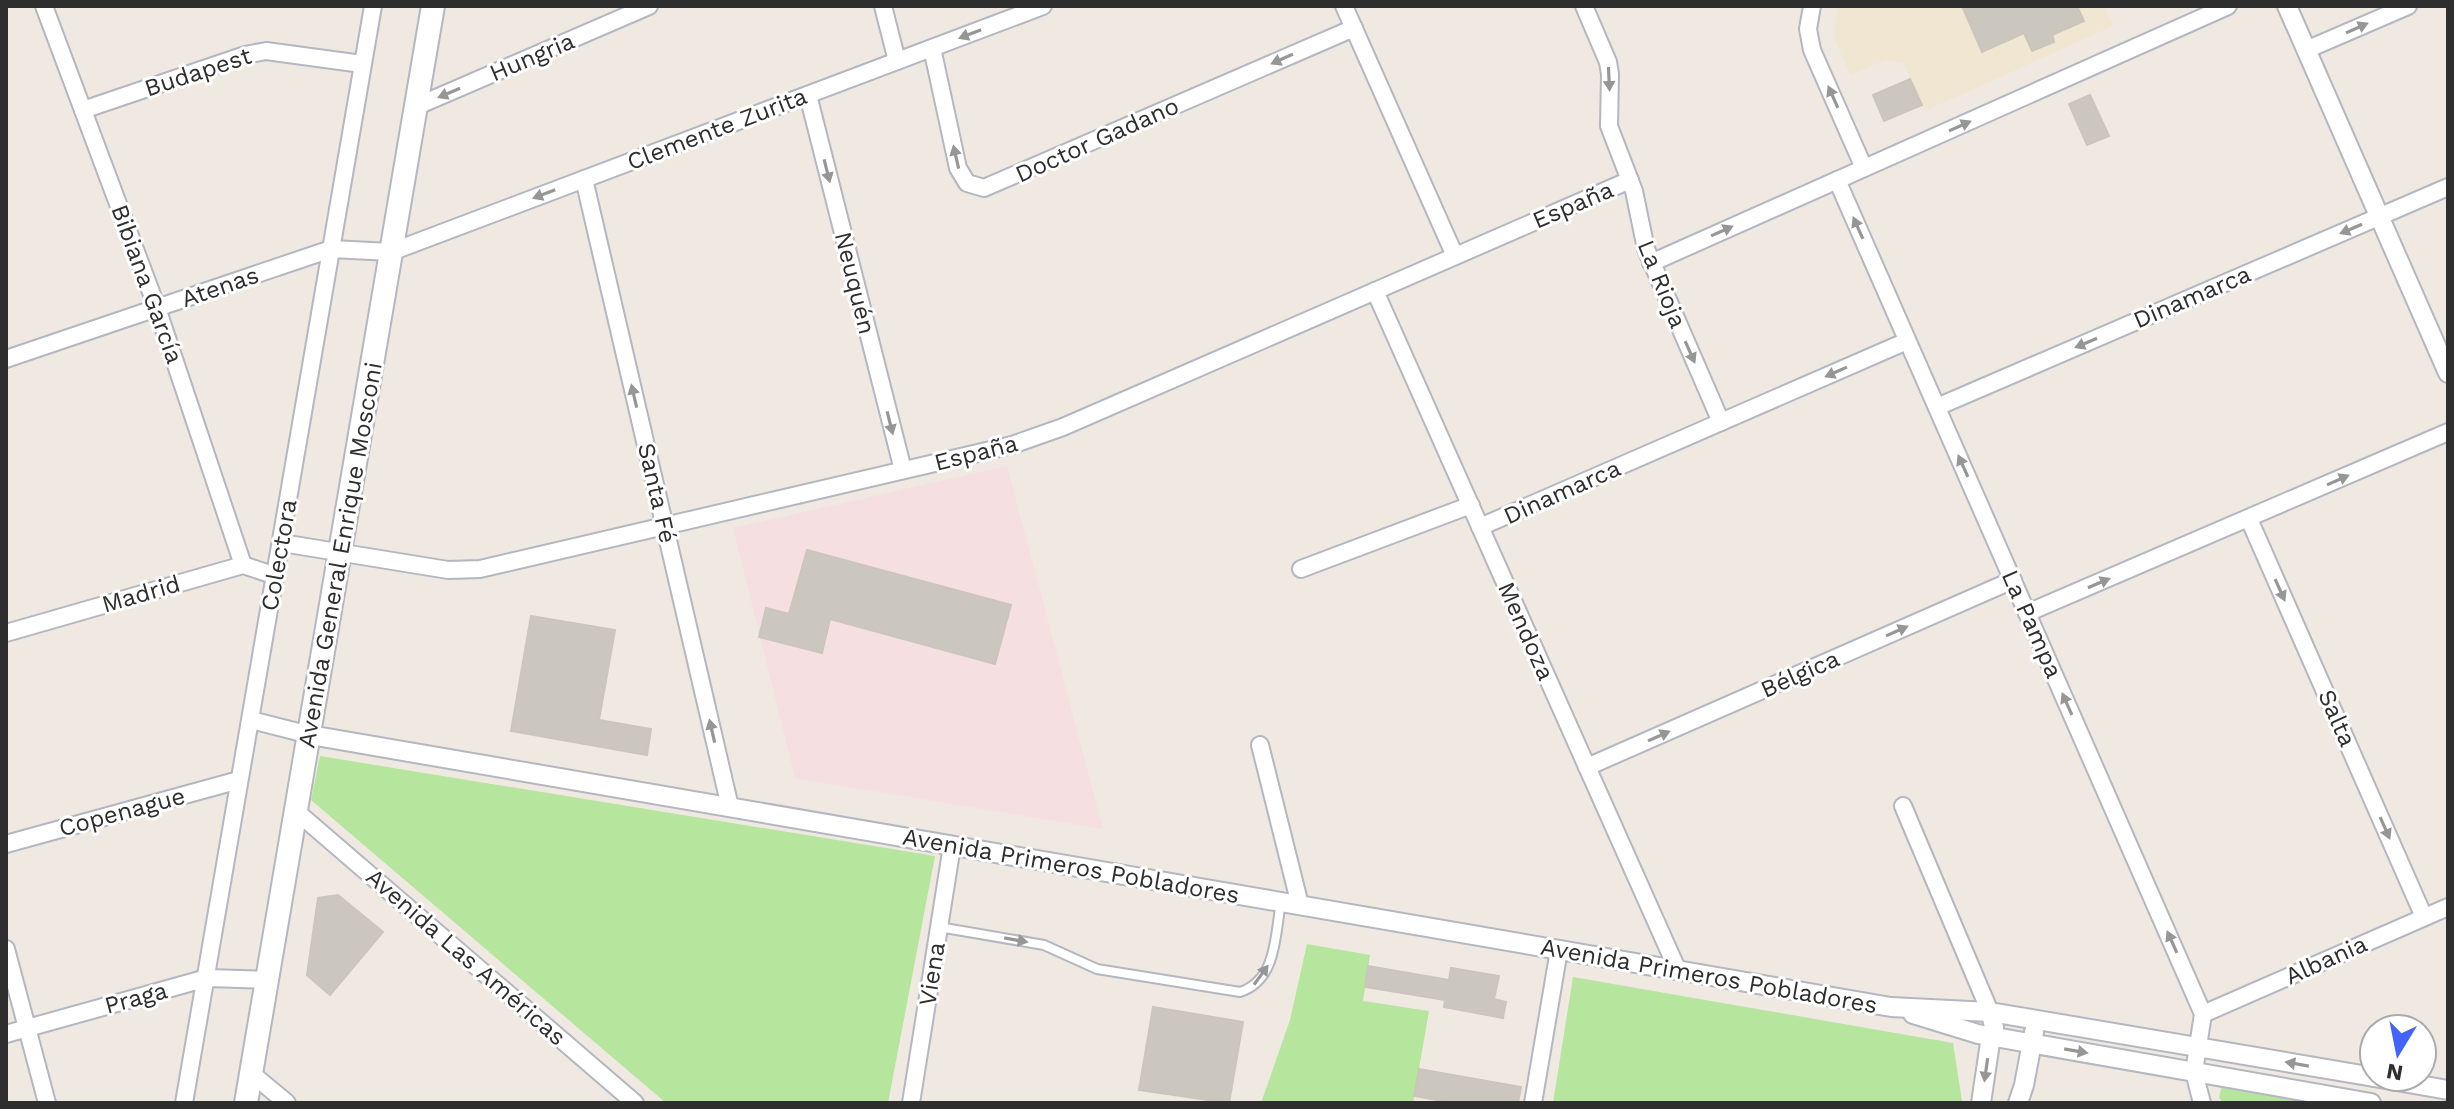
<svg xmlns="http://www.w3.org/2000/svg" width="2454" height="1109" font-family="'Work Sans',sans-serif">
<style>
.education{fill:#f0e6d1}
.medical{fill:#f5dfe0}
.green{fill:#b6e59e}
.building{fill:#cbc7bf;stroke:#cbc5ba;stroke-width:2}
.lines{fill:none;stroke-linecap:round;stroke-linejoin:round}
.service-casing{stroke:#b4b7c1;stroke-width:12}
.minor-casing{stroke:#b4b7c1;stroke-width:20}
.tertiary-casing{stroke:#b4b7c1;stroke-width:22}
.secondary-casing{stroke:#b4b7c1;stroke-width:26}
.service{stroke:#fff;stroke-width:8}
.minor{stroke:#fff;stroke-width:16}
.tertiary{stroke:#fff;stroke-width:18}
.secondary{stroke:#fff;stroke-width:22}
.oneway{fill:#969696}
.labels{text-anchor:middle;stroke-width:6;stroke-linejoin:round;paint-order:stroke}
.street-label{font-size:24px;fill:#2e2e2e;stroke:#fff}
</style>
<rect width="100%" height="100%" fill="#efe9e1"/>
<path class="education" d="M1838 6H2104L2113 26 1925 111 1903 63 1886 60 1850 75 1833 35Z"/>
<path class="medical" d="M1007 466 1103 829 795 778 733 528Z"/>
<g class="green">
<path d="M320 756 935 856 888 1103H666L311 800Z"/>
<path d="M1307 944 1370 955 1363 1001 1429 1011 1413 1103H1261L1290 1020Z"/>
<path d="M1573 977 1953 1043 1962 1101 1553 1103Z"/>
<path d="M2222 1085 2330 1103H2224L2219 1098Z"/>
</g>
<g class="building">
<path d="M1962 6H2077L2084 21 2052 35 2054 42 2032 51 2024 33 1982 52Z"/>
<path d="M1910 79 1922 105 1884 121 1873 95Z"/>
<path d="M2090 95 2109 136 2087 145 2069 104Z"/>
<path d="M807 550 1011 605 995 664 830 619 822 653 759 637 766 608 789 614Z"/>
<path d="M531 616 615 630 599 720 651 729 647 755 511 731Z"/>
<path d="M338 895 383 932 330 995 307 975 318 898Z"/>
<path d="M1368 966 1449 980 1451 968 1499 976 1494 999 1506 1002 1503 1018 1444 1007 1445 1000 1365 987Z"/>
<path d="M1153 1007 1243 1022 1229 1103 1139 1090Z"/>
<path d="M1419 1069 1521 1087 1518 1103H1454L1414 1096Z"/>
</g>
<g class="lines">
<defs>
<path id="service" d="M939 927 1044 945 1097 969 1240 992C1277 980 1275 935 1281 902"/>
<g id="minor">
<path d="M44 6 157 308 243 565"/>
<path d="M883 6 897 61"/>
<path d="M1344 6 1455 256"/>
<path d="M1584 6 1608 62 1610 74 1609 126 1634 191 1646 249 1721 422"/>
<path d="M1812 6 1808 29 1812 50 1864 168"/>
<path d="M932 48 958 168 967 183 984 188 1354 28"/>
<path d="M2306 50 2408 6"/>
<path d="M808 95 903 470"/>
<path d="M415 107 649 6"/>
<path d="M83 110 245 55 266 51 362 64"/>
<path d="M584 179 730 807"/>
<path d="M1837 180 2203 1014 2194 1072 2202 1103"/>
<path d="M1651 263 2228 6"/>
<path d="M1375 291 1678 971"/>
<path d="M6 359 331 249 391 252 1043 6"/>
<path d="M1937 407 2448 187"/>
<path d="M2249 519 2424 917"/>
<path d="M1480 527 1907 341"/>
<path d="M282 543 448 570 480 569 1012 445 1063 427 1630 180"/>
<path d="M1301 569 1471 505"/>
<path d="M2027 613 2448 432"/>
<path d="M6 633 243 565 276 576"/>
<path d="M251 720 310 735"/>
<path d="M1260 745 1300 905"/>
<path d="M1587 767 2013 580"/>
<path d="M1903 806 1990 1012 1992 1023"/>
<path d="M297 812 635 1103"/>
<path d="M6 844 239 780"/>
<path d="M6 949 47 1103"/>
<path d="M2203 1014 2448 907"/>
<path d="M6 1034 207 978 268 980"/>
<path d="M251 1073 287 1103"/>
<path d="M184 1103 373 6"/>
<path d="M911 1103 952 846"/>
<path d="M1533 1103 1559 950"/>
</g>
<g id="tertiary">
<path d="M2287 6 2448 373"/>
<path d="M310 735 1891 1007 1990 1012 2374 1077"/>
<path d="M1913 1014 1978 1034 2371 1103"/>
<path d="M2374 1077 2448 1090"/>
<path d="M1981 1103 1991 1036 1994 1027"/>
<path d="M2018 1103 2024 1085 2034 1032"/>
</g>
<path id="secondary" d="M246 1103 433 6"/>
</defs>
<use href="#service" class="service-casing"/>
<use href="#minor" class="minor-casing"/>
<use href="#tertiary" class="tertiary-casing"/>
<use href="#secondary" class="secondary-casing"/>
<use href="#service" class="service"/>
<use href="#minor" class="minor"/>
<use href="#tertiary" class="tertiary"/>
<use href="#secondary" class="secondary"/>
</g>
<defs><path id="oneway-solid" d="M-6-.8H1V-3.2L6.5 0L1 3.2V.8H-6Z" transform="scale(2)"/></defs>
<g class="oneway">
<use href="#oneway-solid" transform="translate(2357 28) rotate(-24)"/>
<use href="#oneway-solid" transform="translate(970 34) rotate(159)"/>
<use href="#oneway-solid" transform="translate(1282 59) rotate(156)"/>
<use href="#oneway-solid" transform="translate(1609 79) rotate(87)"/>
<use href="#oneway-solid" transform="translate(449 93) rotate(157)"/>
<use href="#oneway-solid" transform="translate(1833 97) rotate(-114)"/>
<use href="#oneway-solid" transform="translate(1960 126) rotate(-24)"/>
<use href="#oneway-solid" transform="translate(956 157) rotate(-103)"/>
<use href="#oneway-solid" transform="translate(827 171) rotate(76)"/>
<use href="#oneway-solid" transform="translate(544 194) rotate(159)"/>
<use href="#oneway-solid" transform="translate(1858 228) rotate(-114)"/>
<use href="#oneway-solid" transform="translate(2351 229) rotate(157)"/>
<use href="#oneway-solid" transform="translate(1722 231) rotate(-24)"/>
<use href="#oneway-solid" transform="translate(2086 343) rotate(157)"/>
<use href="#oneway-solid" transform="translate(1690 352) rotate(66)"/>
<use href="#oneway-solid" transform="translate(1836 372) rotate(156)"/>
<use href="#oneway-solid" transform="translate(634 396) rotate(-103)"/>
<use href="#oneway-solid" transform="translate(890 423) rotate(76)"/>
<use href="#oneway-solid" transform="translate(1963 466) rotate(-114)"/>
<use href="#oneway-solid" transform="translate(2338 480) rotate(-24)"/>
<use href="#oneway-solid" transform="translate(2099 583) rotate(-23)"/>
<use href="#oneway-solid" transform="translate(2280 590) rotate(66)"/>
<use href="#oneway-solid" transform="translate(1897 631) rotate(-24)"/>
<use href="#oneway-solid" transform="translate(2067 704) rotate(-114)"/>
<use href="#oneway-solid" transform="translate(712 731) rotate(-103)"/>
<use href="#oneway-solid" transform="translate(1659 736) rotate(-24)"/>
<use href="#oneway-solid" transform="translate(2385 828) rotate(66)"/>
<use href="#oneway-solid" transform="translate(1016 940) rotate(10)"/>
<use href="#oneway-solid" transform="translate(2172 942) rotate(-114)"/>
<use href="#oneway-solid" transform="translate(1261 975) rotate(-54)"/>
<use href="#oneway-solid" transform="translate(2076 1051) rotate(10)"/>
<use href="#oneway-solid" transform="translate(2297 1064) rotate(-170)"/>
<use href="#oneway-solid" transform="translate(1986 1070) rotate(98)"/>
</g>
<g class="labels">
<g class="street-label">
<text transform="translate(532 57) rotate(-23)" y="8">Hungria</text>
<text transform="translate(198 72) rotate(-18)" y="8">Budapest</text>
<text transform="translate(717 129) rotate(-21)" y="8">Clemente Zurita</text>
<text transform="translate(1097 140) rotate(-24)" y="8">Doctor Gadano</text>
<text transform="translate(1573 205) rotate(-23)" y="8">España</text>
<text transform="translate(855 283) rotate(76)" y="8">Neuquén</text>
<text transform="translate(147 284) rotate(70)" y="8">Bibiana García</text>
<text transform="translate(1662 284) rotate(68)" y="8">La Rioja</text>
<text transform="translate(220 287) rotate(-19)" y="8">Atenas</text>
<text transform="translate(2192 297) rotate(-23)" y="8">Dinamarca</text>
<text transform="translate(976 453) rotate(-14)" y="8">España</text>
<text transform="translate(1562 492) rotate(-24)" y="8">Dinamarca</text>
<text transform="translate(657 493) rotate(77)" y="8">Santa Fé</text>
<text transform="translate(279 555) rotate(-80)" y="8">Colectora</text>
<text transform="translate(340 555) rotate(-80)" y="8">Avenida General Enrique Mosconi</text>
<text transform="translate(141 594) rotate(-16)" y="8">Madrid</text>
<text transform="translate(2032 624) rotate(66)" y="8">La Pampa</text>
<text transform="translate(1526 631) rotate(66)" y="8">Mendoza</text>
<text transform="translate(1800 674) rotate(-24)" y="8">Bélgica</text>
<text transform="translate(2337 718) rotate(66)" y="8">Salta</text>
<text transform="translate(122 812) rotate(-15)" y="8">Copenague</text>
<text transform="translate(1071 866) rotate(10)" y="8">Avenida Primeros Pobladores</text>
<text transform="translate(466 957) rotate(41)" y="8">Avenida Las Américas</text>
<text transform="translate(2326 960) rotate(-24)" y="8">Albania</text>
<text transform="translate(932 974) rotate(-81)" y="8">Viena</text>
<text transform="translate(1709 976) rotate(10)" y="8">Avenida Primeros Pobladores</text>
<text transform="translate(136 998) rotate(-15)" y="8">Praga</text>
</g>
</g>
<rect width="2454" height="1109" fill="none" stroke="#2e2e2e" stroke-width="16"/>
<g transform="translate(2398 1053) rotate(190)"><circle r="38" fill="#ffffff" stroke="#ababab" stroke-width="2"/>
<path d="M0-6L14 30L0 20L-14 30Z" fill="#4264fb"/>
<text y="-12" font-size="22" font-weight="bold" text-anchor="middle" fill="#2e2e2e">N</text>
</g>
</svg>
